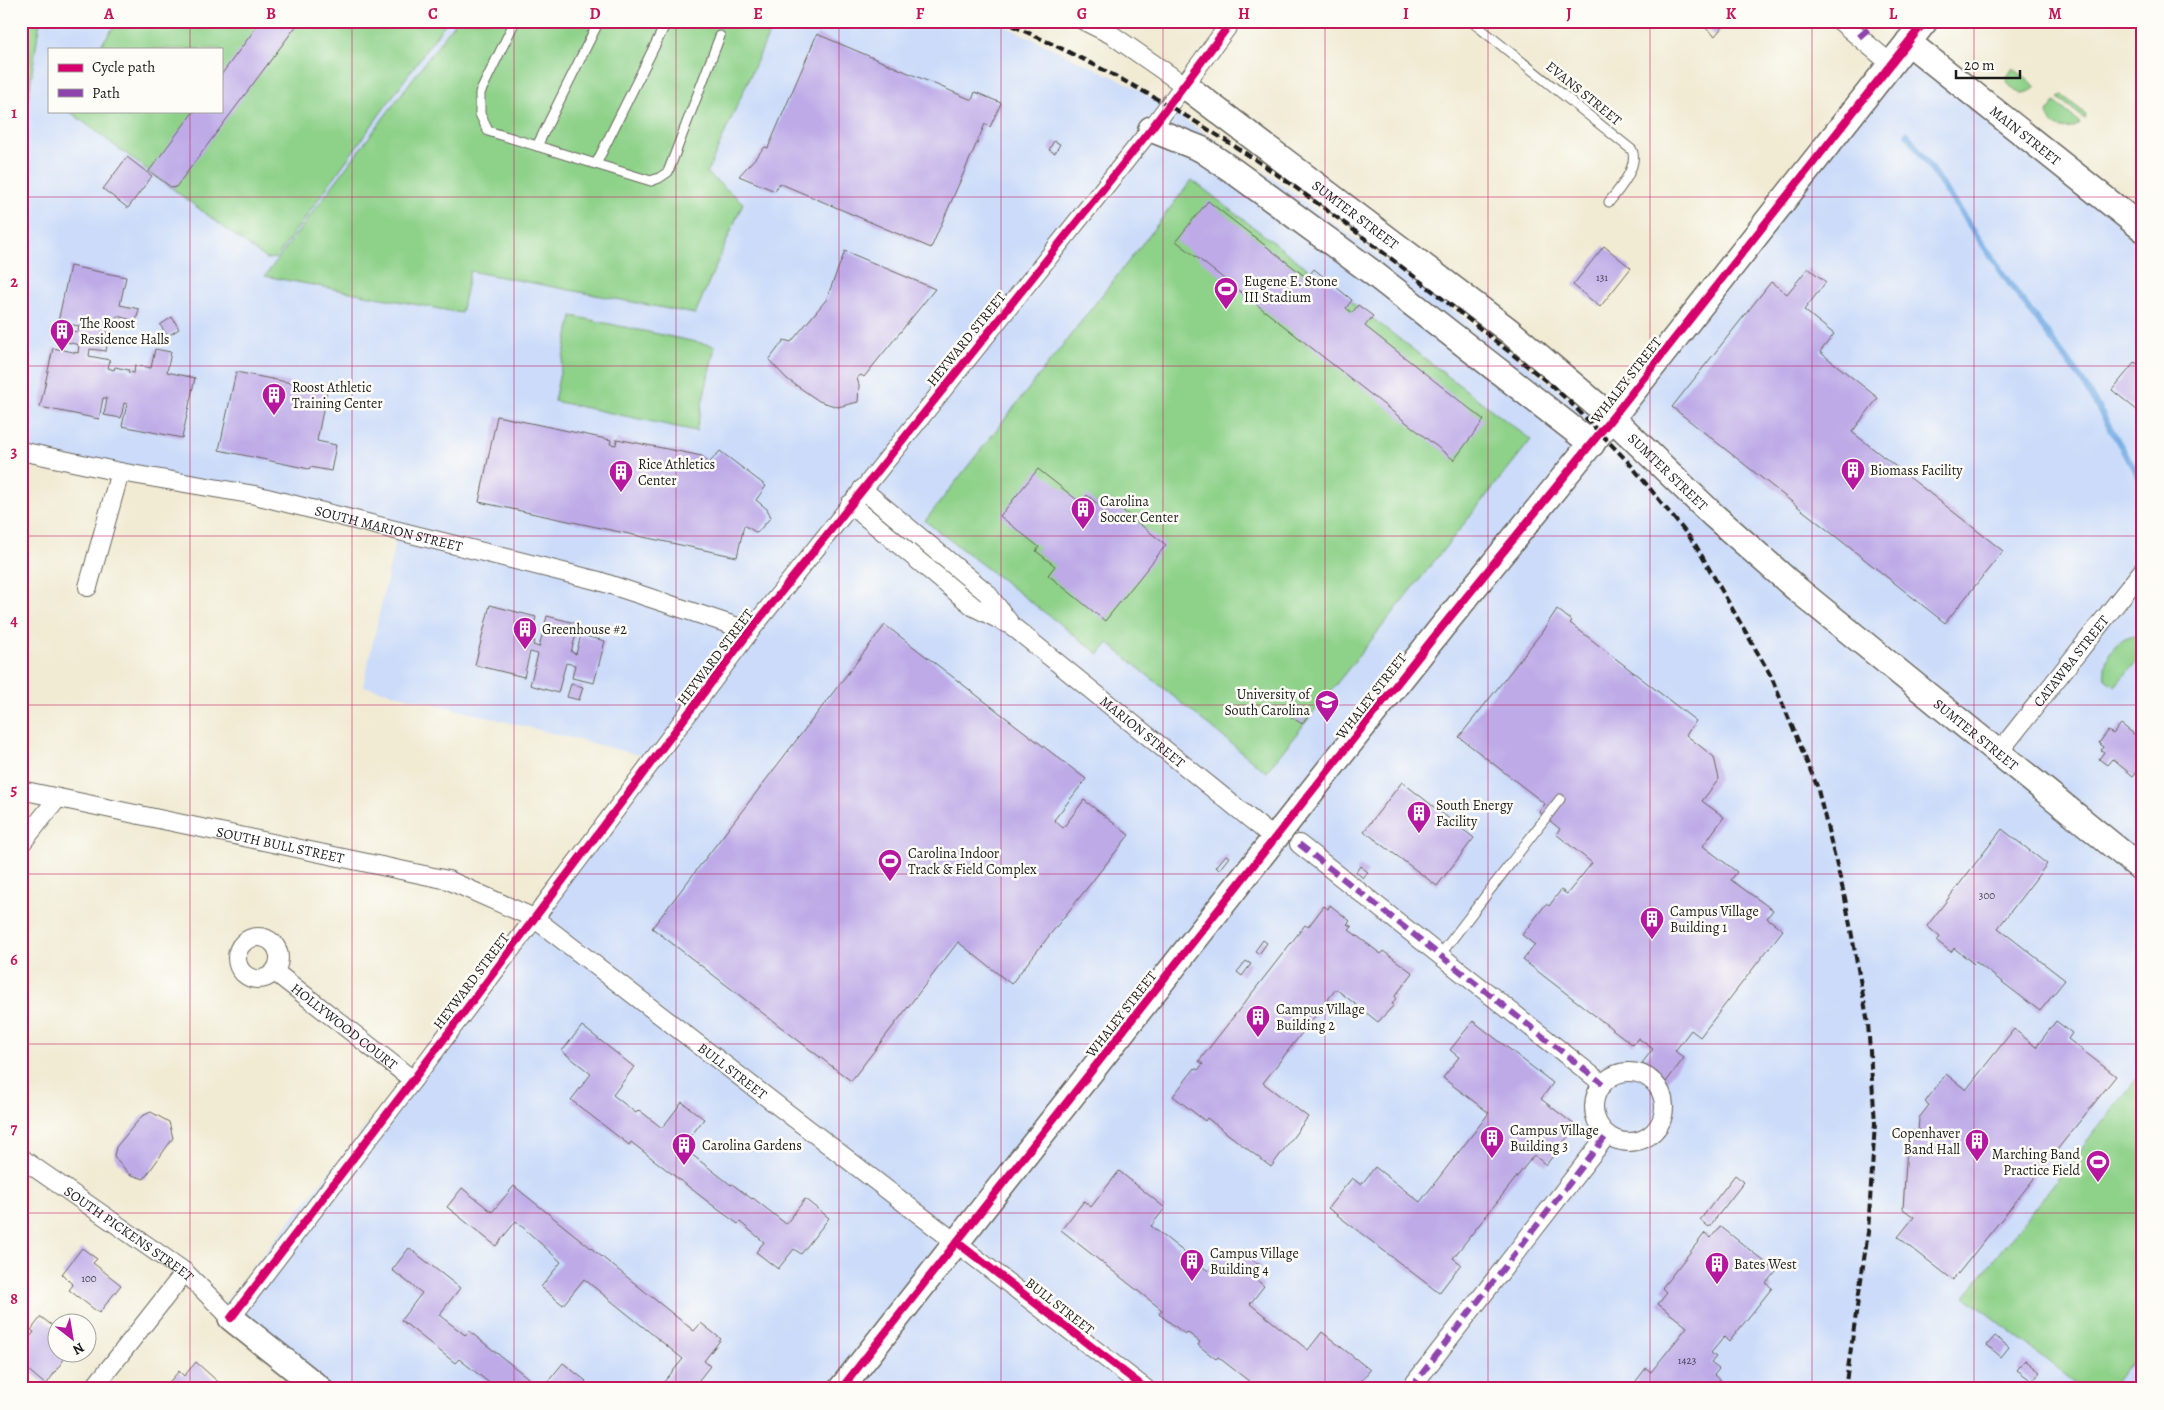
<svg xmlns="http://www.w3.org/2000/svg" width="2164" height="1410" font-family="Alegreya,serif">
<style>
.built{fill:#cbdbf9;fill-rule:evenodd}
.green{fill:#8ed189;stroke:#557652}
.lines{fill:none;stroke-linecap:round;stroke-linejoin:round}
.stream{stroke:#75ace4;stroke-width:6}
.building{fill:#bdaae7}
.lane-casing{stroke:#67645c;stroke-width:11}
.street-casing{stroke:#67645c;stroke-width:20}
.secondary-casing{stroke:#67645c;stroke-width:28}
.lane{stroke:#fff;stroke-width:9}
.street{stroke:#fff;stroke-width:18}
.secondary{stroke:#fff;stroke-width:25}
.rail{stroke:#1c1c1c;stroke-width:4;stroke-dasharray:8 4;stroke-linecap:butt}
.quiet{stroke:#8e44ad;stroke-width:6;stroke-dasharray:12 6;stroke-linecap:butt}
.cycleway-casing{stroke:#fdfcf7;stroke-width:11}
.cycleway{stroke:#d6006c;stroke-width:8}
.grid{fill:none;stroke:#c2185b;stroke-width:1;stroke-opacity:0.55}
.labels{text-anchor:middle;stroke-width:5;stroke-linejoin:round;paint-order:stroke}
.number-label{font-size:11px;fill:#44404f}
.street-label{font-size:14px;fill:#1c1c1c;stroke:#fdfcf7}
.poi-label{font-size:14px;fill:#1c1c1c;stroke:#fdfcf7;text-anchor:start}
.neatline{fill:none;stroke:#c2185b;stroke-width:2}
.grid-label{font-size:16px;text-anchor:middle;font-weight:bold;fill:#c2185b}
</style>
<rect width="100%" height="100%" fill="#fdfcf7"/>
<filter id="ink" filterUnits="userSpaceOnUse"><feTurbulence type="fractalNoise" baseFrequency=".02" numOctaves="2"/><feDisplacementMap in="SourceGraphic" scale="10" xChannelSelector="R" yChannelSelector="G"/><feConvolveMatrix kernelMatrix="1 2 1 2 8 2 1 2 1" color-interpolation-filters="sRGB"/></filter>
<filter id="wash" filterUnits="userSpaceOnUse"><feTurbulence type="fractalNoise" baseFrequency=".0096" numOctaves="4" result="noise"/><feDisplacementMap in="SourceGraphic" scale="20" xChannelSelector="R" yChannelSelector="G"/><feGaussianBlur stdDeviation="1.12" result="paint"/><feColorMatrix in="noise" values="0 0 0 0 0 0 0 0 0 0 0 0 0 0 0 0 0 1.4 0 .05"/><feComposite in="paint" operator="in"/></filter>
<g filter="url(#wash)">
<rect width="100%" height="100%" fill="#f1ebd4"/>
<path class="built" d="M21 21H994L1131 85 1273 178 1525 363 1607 428 1917 46 2143 227V1389H329L223 1305 659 760 363 686 398 530 21 447ZM49 49H221V111H49Z"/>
<g class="green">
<path d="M21 21H40L27 106 21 123Z"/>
<path d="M118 21H447L276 258 266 259 69 111H221V49H98Z"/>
<path d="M456 21H772L771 29 707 173 743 203 695 314 470 271 461 313 265 276Z"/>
<path d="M2013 68 2036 87C2024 98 2011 93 2006 78Z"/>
<path d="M2063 96 2086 114 2085 119 2058 98Z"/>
<path d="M2055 102 2080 123C2069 134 2049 128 2047 112Z"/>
<path d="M1192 180 1531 440 1266 772 1108 643 1099 654 925 521Z"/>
<path d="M572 316 715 346 696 431 554 401Z"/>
<path d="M2136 636 2143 637V654L2115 686 2105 679C2103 657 2114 639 2136 636Z"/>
<path d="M2143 1071V1348L2111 1389H2083L1965 1296Z"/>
</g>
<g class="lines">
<path class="stream" d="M1907 134 2010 284 2081 379 2143 483"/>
</g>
<g id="blocks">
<g class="building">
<path d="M261 21H300L176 187 172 188 149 171 194 111H221V75Z"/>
<path d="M1697 21H1727L1715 36Z"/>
<path d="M817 34 972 100 975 92 1001 103 990 127 985 124 931 248 779 183 775 191 739 176 765 147 768 148Z"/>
<path d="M1054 141 1060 144 1055 153 1049 150Z"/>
<path d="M127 157 152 176 128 208 103 189Z"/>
<path d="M1208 201 1307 278 1314 269 1352 300 1346 308 1352 313 1358 305 1373 316 1365 326 1484 420 1454 460 1176 241Z"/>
<path d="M1604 246 1631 268 1600 307 1573 285Z"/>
<path d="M845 251 935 289 864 377 861 375 857 378 859 385 858 402 838 407 819 401 787 379 769 360 784 340 791 342 826 300Z"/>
<path d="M70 266 126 277 120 305 139 309 136 321 117 316 113 334 106 332 105 339 108 340 106 351 90 349 89 356 110 360 108 368 114 370 115 367 129 370 128 372 134 373 135 365 151 368 155 349 171 352 167 372 195 378 182 438 122 426 127 404 124 403 121 418 104 415 107 398H103L99 419 40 407 53 348 78 353 79 345 63 341 66 330 78 332 79 326 58 322Z"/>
<path d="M1808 268 1826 282 1804 310 1834 334 1820 352 1878 398 1852 432 2003 551 1945 623 1672 407 1771 282 1787 294Z"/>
<path d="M172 317 179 329 168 336 160 325Z"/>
<path d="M2135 362 2143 369V415L2112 390Z"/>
<path d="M236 372 327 390 317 441 336 445 331 471 310 467 309 469 219 450Z"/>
<path d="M497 416 611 440 610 444 616 445 617 439 702 456 709 463 720 451 766 486 756 500 767 509 771 517 757 533 744 525 737 557 479 502Z"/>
<path d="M1038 469 1081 503 1087 495 1100 506 1107 498 1166 545 1105 621 1048 575 1055 566 1036 551 1039 547 1000 516Z"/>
<path d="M490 605 536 617 530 640 535 641 533 645 539 647 547 616 579 624 571 652 576 654 581 635 605 641 594 683 572 678 575 665 566 663 558 693 530 685 538 654 530 652 524 677 475 665Z"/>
<path d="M1557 609 1572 621 1570 623 1696 721 1686 735 1714 757 1719 779 1702 801 1724 817 1703 846 1737 872 1731 880 1773 910 1767 918 1783 930 1700 1037 1691 1030 1675 1051 1684 1058 1666 1082 1642 1063 1653 1049 1638 1038 1633 1045 1523 960 1535 945 1522 935 1546 904 1549 906 1561 890 1567 894 1592 863 1556 834 1560 829 1539 812 1545 804 1459 737 1542 632Z"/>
<path d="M885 625 1086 779 1054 820 1063 828 1084 800 1129 835 1011 984 958 942 851 1081 652 928Z"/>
<path d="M571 684 583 687 579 700 567 697Z"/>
<path d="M1294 704 1309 714 1302 724 1287 714Z"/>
<path d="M2121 724 2143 741V769L2140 768 2133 776 2112 759 2107 765 2099 759 2104 752 2101 750 2103 747 2099 743 2108 731 2113 734Z"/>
<path d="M1402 782 1474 838 1437 886 1364 831Z"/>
<path d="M2002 829 2047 864 1998 928 2065 980 2040 1011 1976 962 1974 964 1954 948 1951 952 1937 941 1940 937 1927 926Z"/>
<path d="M1226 855 1229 857 1219 870 1216 867Z"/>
<path d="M1360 866 1368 872 1363 878 1356 872Z"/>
<path d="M1330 905 1350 921 1347 924 1352 927 1349 930 1381 954 1383 951 1413 973 1395 996 1396 998 1392 1004 1394 1005 1378 1022 1336 989 1263 1083 1308 1117 1271 1167 1207 1118 1205 1121 1173 1096 1195 1068 1198 1070 1203 1064 1199 1061 1305 925 1308 927 1324 906 1328 909Z"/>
<path d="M1263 940 1267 943 1259 954 1255 951Z"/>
<path d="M1246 961 1251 964 1242 976 1237 972Z"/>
<path d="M1473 1021 1553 1083 1541 1099 1576 1126 1546 1165 1534 1155 1453 1258 1461 1264 1439 1293 1328 1208 1352 1178 1361 1185 1375 1167 1420 1202 1489 1113 1443 1078 1459 1057 1450 1050Z"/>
<path d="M2056 1021 2072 1033 2068 1039 2116 1076 1953 1280 1898 1237 1914 1217 1903 1209 1908 1131 1918 1132 1919 1118 1929 1105 1925 1102 1946 1074 1966 1090 2014 1029 2036 1047Z"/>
<path d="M582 1026 634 1067 613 1095 636 1113 639 1110 662 1128 682 1102 704 1119 682 1147 731 1185 732 1184 752 1199 753 1198 786 1224 805 1199 829 1218 801 1254 794 1249 778 1269 756 1252 764 1242 740 1222 738 1224 716 1208 631 1142 629 1145 571 1100 591 1074 562 1051Z"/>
<path d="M151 1112 169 1122 173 1138 144 1179 129 1174 114 1156 116 1147 142 1116Z"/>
<path d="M1119 1171 1165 1208 1151 1226 1208 1271 1221 1253 1233 1262 1242 1251 1261 1266 1253 1277 1264 1286 1250 1304 1308 1350 1322 1332 1370 1370 1355 1389H1259L1218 1357 1216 1359 1198 1345 1200 1342 1187 1332 1185 1334 1159 1314 1162 1310 1061 1230 1084 1201 1091 1207Z"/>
<path d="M1735 1175 1744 1182 1709 1227 1700 1220Z"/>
<path d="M514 1186 694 1331 701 1323 721 1339 704 1361 710 1366 692 1389H672L664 1382 683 1359 584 1279 563 1305 541 1287 561 1262 516 1221 496 1246 447 1207 462 1188 492 1212Z"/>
<path d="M1720 1226 1776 1271 1766 1283 1772 1288 1729 1342 1724 1337 1711 1353 1716 1357 1711 1363 1719 1369 1714 1375 1722 1382 1717 1389H1630L1646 1368 1651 1372 1687 1327 1658 1304 1667 1293 1662 1288 1705 1233 1711 1238Z"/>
<path d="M82 1248 97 1259 93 1263 121 1285 99 1313 69 1290 73 1285 62 1274Z"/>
<path d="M409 1248 460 1288 439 1315 465 1335 469 1331 542 1389 563 1363 586 1381 580 1389H497L459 1359 455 1363 401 1320 422 1293 392 1270Z"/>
<path d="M41 1317 58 1330V1352H69L46 1385 21 1364V1345L23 1346 34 1332 31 1330Z"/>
<path d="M1995 1336 2009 1347 2001 1357 1987 1345Z"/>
<path d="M2025 1360 2040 1372 2032 1381 2017 1370Z"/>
<path d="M196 1362 226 1389H163L179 1371 184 1376Z"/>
</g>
</g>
</g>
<g filter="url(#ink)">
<use href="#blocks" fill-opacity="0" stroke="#67645c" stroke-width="1"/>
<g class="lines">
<defs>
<g id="lane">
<path d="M515 21 480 93V114L488 131 651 181 659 178 668 172 720 36"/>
<path d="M1471 21 1632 150C1639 166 1619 190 1609 202"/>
<path d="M537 146 599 21"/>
<path d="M596 164 667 21"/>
<path d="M1440 955 1560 799"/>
</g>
<g id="street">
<path d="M1084 21 1112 35 1184 85"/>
<path d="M1840 21 1891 64"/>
<path id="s1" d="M21 451 120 472 255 495 599 581 750 631"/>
<path id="s2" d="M862 489 987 593 1012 626 1274 838"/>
<path d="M850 504 974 607 1008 624"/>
<path d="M88 587 120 472"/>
<path id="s3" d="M1999 752 2143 570"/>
<path id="s4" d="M21 790 448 880 534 918 1146 1389"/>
<path d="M21 844 58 798"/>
<path d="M1299 844 1603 1084"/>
<circle cx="258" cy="958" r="21"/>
<path id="s5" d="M275 972 413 1080"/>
<circle cx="1629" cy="1107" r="35"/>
<path id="s6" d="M21 1158 185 1272 231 1318 413 1080 750 631 1151 129 1232 21"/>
<path d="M93 1389 185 1272"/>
<path d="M1410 1389 1607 1135"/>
</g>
<g id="secondary">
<path id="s7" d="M1908 42 2143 229"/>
<path id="s8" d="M1184 85 1508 330 1612 418 1713 515 1798 590 2143 870"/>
<path d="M1151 129 1201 149 1232 170 1373 273 1592 444"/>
<path d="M231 1318 320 1389"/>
<path d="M841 1389 1289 820 1442 627 1612 418 1925 21"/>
</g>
</defs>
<use href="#lane" class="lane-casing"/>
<use href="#street" class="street-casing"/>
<use href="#secondary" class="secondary-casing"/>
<use href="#lane" class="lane"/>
<use href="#street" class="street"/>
<use href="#secondary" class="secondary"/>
<path class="rail" d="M1002 21C1093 61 1180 109 1263 165 1363 233 1456 310 1551 385L1576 408 1630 464 1695 544 1771 676 1817 786 1845 898 1868 1023 1875 1123 1868 1232 1845 1389"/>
<g class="quiet">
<path d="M1961 25 1962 21"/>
<path d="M1859 37 1878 21"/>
<path d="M1299 844 1603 1084"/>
<path d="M1410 1389 1607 1135"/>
</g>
<defs>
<g id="cycleway">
<path d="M958 1243 1146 1389"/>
<path d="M231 1318 413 1080 750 631 1151 129 1232 21"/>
<path d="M841 1389 1289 820 1442 627 1612 418 1925 21"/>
</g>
</defs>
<use href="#cycleway" class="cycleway-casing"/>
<use href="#cycleway" class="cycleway"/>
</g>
</g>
<path class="grid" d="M190 21V49M352 21V1389M514 21V1389M676 21V1389M839 21V1389M1001 21V1389M1163 21V1389M1325 21V1389M1488 21V1389M1650 21V1389M1812 21V1389M1974 21V1389M190 111V1389M21 197H2143M21 366H2143M21 536H2143M21 705H2143M21 874H2143M21 1044H2143M21 1213H2143"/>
<defs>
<symbol id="stadium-pin" viewBox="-11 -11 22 30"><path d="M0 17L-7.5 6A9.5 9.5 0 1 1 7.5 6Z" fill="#b5179e" stroke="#fdfcf7"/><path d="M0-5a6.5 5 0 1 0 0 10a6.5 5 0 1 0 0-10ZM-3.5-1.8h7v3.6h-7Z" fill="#fff"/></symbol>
<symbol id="building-pin" viewBox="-11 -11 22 30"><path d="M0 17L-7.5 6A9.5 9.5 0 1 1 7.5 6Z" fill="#b5179e" stroke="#fdfcf7"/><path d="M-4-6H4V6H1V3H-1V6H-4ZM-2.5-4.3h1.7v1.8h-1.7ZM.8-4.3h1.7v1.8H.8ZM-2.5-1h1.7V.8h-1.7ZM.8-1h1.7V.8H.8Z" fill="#fff"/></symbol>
<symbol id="university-pin" viewBox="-11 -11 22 30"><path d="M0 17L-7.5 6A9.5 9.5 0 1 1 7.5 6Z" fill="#b5179e" stroke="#fdfcf7"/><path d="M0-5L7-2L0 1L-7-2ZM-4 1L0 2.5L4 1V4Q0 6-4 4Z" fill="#fff"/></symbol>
</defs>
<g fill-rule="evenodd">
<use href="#stadium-pin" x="1212" y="275" width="28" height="38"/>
<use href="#building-pin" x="48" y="317" width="28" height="38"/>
<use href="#building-pin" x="260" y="381" width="28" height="38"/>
<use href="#building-pin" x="1839" y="456" width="28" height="38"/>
<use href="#building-pin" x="607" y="458" width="28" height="38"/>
<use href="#building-pin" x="1069" y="495" width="28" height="38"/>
<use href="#building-pin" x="511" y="615" width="28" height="38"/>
<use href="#university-pin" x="1313" y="688" width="28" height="38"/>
<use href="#building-pin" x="1405" y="799" width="28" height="38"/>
<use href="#stadium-pin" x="876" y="847" width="28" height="38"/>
<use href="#building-pin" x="1638" y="905" width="28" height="38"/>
<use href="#building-pin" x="1244" y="1003" width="28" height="38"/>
<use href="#building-pin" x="1478" y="1124" width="28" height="38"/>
<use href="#building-pin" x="1963" y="1127" width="28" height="38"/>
<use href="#building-pin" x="670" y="1131" width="28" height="38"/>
<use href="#stadium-pin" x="2084" y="1148" width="28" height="38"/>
<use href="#building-pin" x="1178" y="1247" width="28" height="38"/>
<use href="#building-pin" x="1703" y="1250" width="28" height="38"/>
</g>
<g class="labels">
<g class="number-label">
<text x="1602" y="281">131</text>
<text x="1987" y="899">300</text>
<text x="89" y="1282">100</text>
<text x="1687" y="1364">1423</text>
</g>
<g class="street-label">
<text transform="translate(1584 93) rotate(39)" y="5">EVANS STREET</text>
<text dy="5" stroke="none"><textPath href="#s7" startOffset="150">MAIN STREET</textPath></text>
<text dy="5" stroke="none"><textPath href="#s8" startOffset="215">SUMTER STREET</textPath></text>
<text transform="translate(966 339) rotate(-51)" y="5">HEYWARD STREET</text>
<text transform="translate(1626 380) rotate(-52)" y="5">WHALEY STREET</text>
<text dy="5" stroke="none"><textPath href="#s8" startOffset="620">SUMTER STREET</textPath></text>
<text dy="5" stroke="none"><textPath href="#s1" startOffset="376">SOUTH MARION STREET</textPath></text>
<text transform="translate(715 657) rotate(-53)" y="5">HEYWARD STREET</text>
<text dy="5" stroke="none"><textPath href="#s3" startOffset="116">CATAWBA STREET</textPath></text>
<text transform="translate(1371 696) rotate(-52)" y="5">WHALEY STREET</text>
<text dy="5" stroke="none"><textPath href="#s2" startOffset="372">MARION STREET</textPath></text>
<text dy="5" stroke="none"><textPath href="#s8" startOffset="1025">SUMTER STREET</textPath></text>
<text dy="5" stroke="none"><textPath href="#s4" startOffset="265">SOUTH BULL STREET</textPath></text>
<text transform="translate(471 981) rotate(-53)" y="5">HEYWARD STREET</text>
<text transform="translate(1121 1014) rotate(-52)" y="5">WHALEY STREET</text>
<text dy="5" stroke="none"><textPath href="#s5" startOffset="88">HOLLYWOOD COURT</textPath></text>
<text dy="5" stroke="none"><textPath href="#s4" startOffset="781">BULL STREET</textPath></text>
<text dy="5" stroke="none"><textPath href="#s6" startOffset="132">SOUTH PICKENS STREET</textPath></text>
<text transform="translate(1060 1306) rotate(38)" y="5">BULL STREET</text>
</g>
<g class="poi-label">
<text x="1244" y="286">Eugene E. Stone<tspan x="1244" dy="16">III Stadium</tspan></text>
<text x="80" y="328">The Roost<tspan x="80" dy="16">Residence Halls</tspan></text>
<text x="292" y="392">Roost Athletic<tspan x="292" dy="16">Training Center</tspan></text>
<text x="638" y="469">Rice Athletics<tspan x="638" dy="16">Center</tspan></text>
<text x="1870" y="475">Biomass Facility</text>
<text x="1100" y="506">Carolina<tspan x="1100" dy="16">Soccer Center</tspan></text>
<text x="542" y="634">Greenhouse #2</text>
<text x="1310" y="699" text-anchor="end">University of<tspan x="1310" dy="16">South Carolina</tspan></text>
<text x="1436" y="810">South Energy<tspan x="1436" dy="16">Facility</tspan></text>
<text x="908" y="858">Carolina Indoor<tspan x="908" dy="16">Track &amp; Field Complex</tspan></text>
<text x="1670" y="916">Campus Village<tspan x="1670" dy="16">Building 1</tspan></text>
<text x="1276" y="1014">Campus Village<tspan x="1276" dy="16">Building 2</tspan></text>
<text x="1510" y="1135">Campus Village<tspan x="1510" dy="16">Building 3</tspan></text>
<text x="1960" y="1138" text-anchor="end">Copenhaver<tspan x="1960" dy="16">Band Hall</tspan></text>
<text x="702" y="1150">Carolina Gardens</text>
<text x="2080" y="1159" text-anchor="end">Marching Band<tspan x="2080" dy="16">Practice Field</tspan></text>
<text x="1210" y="1258">Campus Village<tspan x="1210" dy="16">Building 4</tspan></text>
<text x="1734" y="1269">Bates West</text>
</g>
</g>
<rect width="2164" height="1410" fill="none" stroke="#fdfcf7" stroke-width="55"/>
<rect x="48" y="48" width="175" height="65" fill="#fdfcf7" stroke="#a3a29f"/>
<rect x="58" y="64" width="25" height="8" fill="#d6006c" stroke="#a3a29f"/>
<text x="92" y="72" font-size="15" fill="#1c1c1c">Cycle path</text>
<rect x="58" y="89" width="25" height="8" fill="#8e44ad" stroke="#a3a29f"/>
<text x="92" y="98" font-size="15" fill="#1c1c1c">Path</text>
<g transform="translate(72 1338) rotate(149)"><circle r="24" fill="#fdfcf7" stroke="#a3a29f"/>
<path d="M0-4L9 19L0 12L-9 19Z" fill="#b5179e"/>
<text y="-8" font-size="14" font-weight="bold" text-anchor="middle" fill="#1c1c1c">N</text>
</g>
<path d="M1956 70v8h64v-8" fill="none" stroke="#1c1c1c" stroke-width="2.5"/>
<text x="1964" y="70" font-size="15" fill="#1c1c1c" stroke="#fdfcf7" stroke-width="4" paint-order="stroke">20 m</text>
<rect x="28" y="28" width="2108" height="1354" class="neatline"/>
<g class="grid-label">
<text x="109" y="19">A</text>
<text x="271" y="19">B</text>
<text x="433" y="19">C</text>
<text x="595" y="19">D</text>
<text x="758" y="19">E</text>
<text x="920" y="19">F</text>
<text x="1082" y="19">G</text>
<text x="1244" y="19">H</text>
<text x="1406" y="19">I</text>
<text x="1569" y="19">J</text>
<text x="1731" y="19">K</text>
<text x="1893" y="19">L</text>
<text x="2055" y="19">M</text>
<text x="14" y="118">1</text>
<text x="14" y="287">2</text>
<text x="14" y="457">3</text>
<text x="14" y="626">4</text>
<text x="14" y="795">5</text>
<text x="14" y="965">6</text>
<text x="14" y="1134">7</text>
<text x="14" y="1304">8</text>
</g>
</svg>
